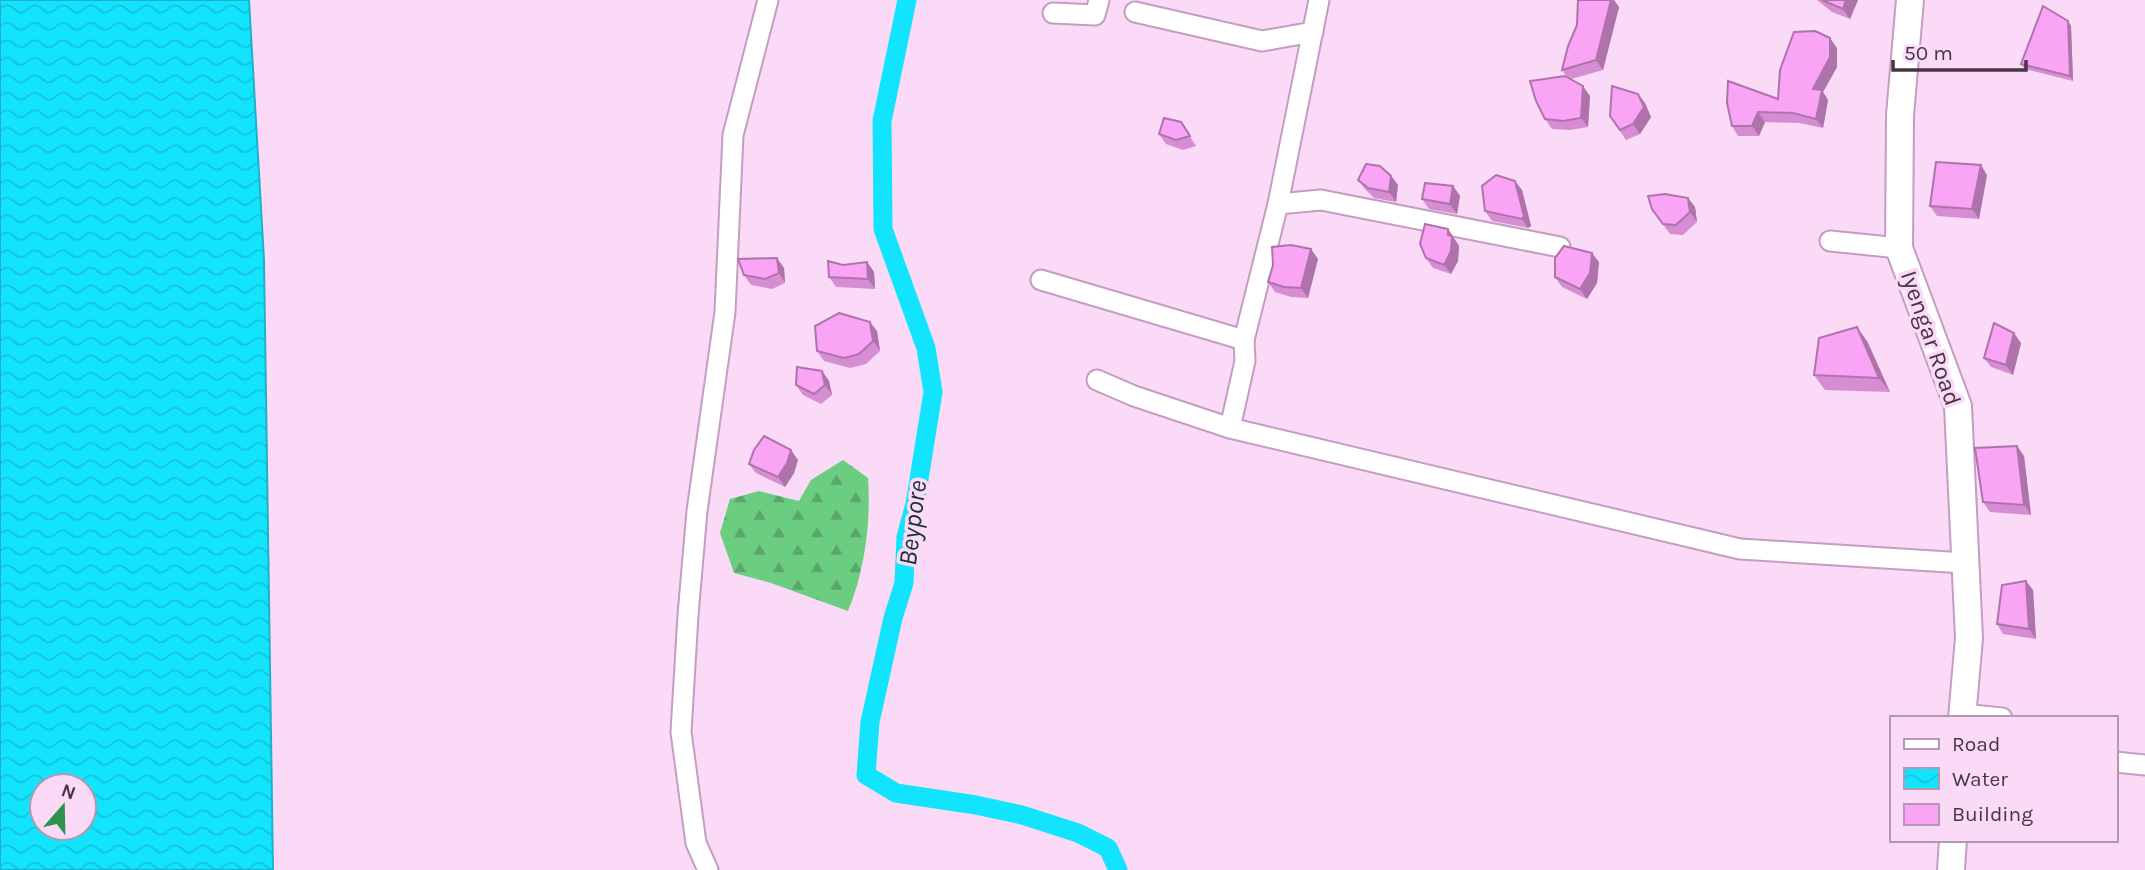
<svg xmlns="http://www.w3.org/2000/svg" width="2145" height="870" font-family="Karla,sans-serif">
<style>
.forest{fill:url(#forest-firs)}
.water{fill:url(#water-waves);stroke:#22b0c6;stroke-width:2;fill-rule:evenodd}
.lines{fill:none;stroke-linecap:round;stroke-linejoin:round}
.canal{stroke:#13e4fe;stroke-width:19}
.street-casing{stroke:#c49dc1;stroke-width:23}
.secondary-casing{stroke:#c49dc1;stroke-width:30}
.street{stroke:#fff;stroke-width:19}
.secondary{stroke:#fff;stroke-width:26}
.wall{fill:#d78dd3}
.shaded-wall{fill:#af73ac}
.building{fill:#faa4f5;stroke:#af73ac;stroke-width:2}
.labels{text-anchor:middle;stroke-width:7;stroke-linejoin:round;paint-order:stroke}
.street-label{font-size:24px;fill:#463645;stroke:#fadaf7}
.water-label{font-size:26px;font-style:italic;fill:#183438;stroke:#fadaf7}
</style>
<defs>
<pattern id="forest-firs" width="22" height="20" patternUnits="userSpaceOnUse" patternTransform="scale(1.75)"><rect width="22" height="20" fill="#6acd80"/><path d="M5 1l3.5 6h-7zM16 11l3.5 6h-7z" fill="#59a76b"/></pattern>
<pattern id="water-waves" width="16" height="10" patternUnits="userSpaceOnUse" patternTransform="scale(1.75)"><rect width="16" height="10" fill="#13e4fe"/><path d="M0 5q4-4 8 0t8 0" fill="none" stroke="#13c4db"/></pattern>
</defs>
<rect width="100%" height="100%" fill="#fadaf7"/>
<path class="forest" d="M843 460 868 478C871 522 865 570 848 611L771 583 734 573 720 533 730 499 759 491 799 501 811 480Z"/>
<path class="water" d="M0 0H249L264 260 273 870H0ZM42 786H84V828H42Z"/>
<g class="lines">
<path class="canal" d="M907 0 882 121 883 229 926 348 933 392 915 504 906 537 904 583 893 618 870 722 866 775 896 793 976 805 1022 815 1078 833 1108 848 1118 870"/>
<defs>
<g id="street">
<path d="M1135 12 1262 41 1313 32"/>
<path d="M1053 13 1095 15 1099 0"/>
<path d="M1278 204 1319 0"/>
<path d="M1830 241 1899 248"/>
<path d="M1041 280 1244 340 1278 204 1321 200 1560 247"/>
<path d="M1097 380 1134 396 1230 428 1245 361 1244 340"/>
<path d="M1230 428 1740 549 1965 563"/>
<path d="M1962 714 2002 718"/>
<path d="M2115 762 2145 765"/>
<path d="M708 870 696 843 681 732 688 615 697 511 725 312 733 135 768 0"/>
</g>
<g id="secondary">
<path d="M1910 0 1900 115 1899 248 1958 406 1969 638 1962 718"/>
<path d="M1951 870 1953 840"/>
</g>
</defs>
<use href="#street" class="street-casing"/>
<use href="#secondary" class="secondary-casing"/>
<use href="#street" class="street"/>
<use href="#secondary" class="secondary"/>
</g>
<g class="wall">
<path d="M1817 0H1858L1850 19 1832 12Z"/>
<path d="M1619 7 1603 70 1571 79 1590 96 1588 127 1570 130 1552 129 1545 119 1567 77 1562 70Z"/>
<path d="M2068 21 2071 26 2073 81 2025 69 2021 64Z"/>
<path d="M1837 48V67L1823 92 1828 100 1823 128 1799 123 1765 122 1759 136H1738L1732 126 1778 99Z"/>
<path d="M1645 103 1651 117 1640 134 1626 140 1610 116Z"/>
<path d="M1181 122 1196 146 1183 150 1166 144 1159 134Z"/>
<path d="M1987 175 1979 219 1937 216 1930 206Z"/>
<path d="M1391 176 1398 185 1396 202 1374 198 1365 189 1358 180Z"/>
<path d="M1453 186 1460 196 1457 214 1429 209 1422 199Z"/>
<path d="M1522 190 1531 226 1528 228 1492 221 1485 211Z"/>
<path d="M1688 198 1695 207 1697 222 1683 235 1670 234 1652 209Z"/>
<path d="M1448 229 1459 246 1458 261 1451 274 1433 268 1426 258Z"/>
<path d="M1318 259 1308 298 1291 297 1275 292 1268 282Z"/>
<path d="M867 262 874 272 875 289 836 287 829 277 843 265Z"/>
<path d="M1599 262 1597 283 1587 299 1562 287 1555 277Z"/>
<path d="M784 268 785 283 772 289 751 285 744 275Z"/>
<path d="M877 331 880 351 866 364 850 368 824 361 817 351Z"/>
<path d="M1867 341 1890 392 1825 390 1814 375Z"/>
<path d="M2021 343 2013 375 1991 367 1984 358Z"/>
<path d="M822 371 829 381 832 395 821 404 803 395 796 385Z"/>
<path d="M2024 456 2031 515 1990 512 1983 502Z"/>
<path d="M798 460 794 473 785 487 756 473 749 464Z"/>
<path d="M2033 590 2036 639 2003 634 1997 624Z"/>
</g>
<g class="shaded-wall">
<path d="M1611 0H1614L1619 7 1603 70 1596 60Z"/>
<path d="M1846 0H1858L1850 19 1843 9Z"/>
<path d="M2068 21 2071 26 2073 81 2070 76Z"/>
<path d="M1830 38 1837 48V67L1823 92 1828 100 1823 128 1816 119 1813 89Z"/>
<path d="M1583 86 1590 96 1588 127 1581 118Z"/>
<path d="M1638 94 1645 103 1651 117 1640 134 1633 124Z"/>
<path d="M1758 112 1765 122 1759 136 1752 126Z"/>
<path d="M1981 165 1987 175 1979 219 1972 209Z"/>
<path d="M1391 176 1398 185 1396 202 1389 192Z"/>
<path d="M1515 181 1522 190 1531 226 1528 228 1522 219Z"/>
<path d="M1453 186 1460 196 1457 214 1450 204Z"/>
<path d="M1688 198 1695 207 1697 222 1690 212Z"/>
<path d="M1448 229 1459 246 1458 261 1451 274 1444 265Z"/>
<path d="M1311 249 1318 259 1308 298 1301 288Z"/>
<path d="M1592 253 1599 262 1597 283 1587 299 1580 289Z"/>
<path d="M777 258 784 268 785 283 779 273Z"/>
<path d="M867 262 874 272 875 289 868 279Z"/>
<path d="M870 322 877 331 880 351 873 341Z"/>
<path d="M1857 327 1867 341 1890 392 1879 378Z"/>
<path d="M2014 333 2021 343 2013 375 2006 365Z"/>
<path d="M822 371 829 381 832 395 825 385Z"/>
<path d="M2017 446 2024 456 2031 515 2024 505Z"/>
<path d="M791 450 798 460 794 473 785 487 778 477Z"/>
<path d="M2026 581 2033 590 2036 639 2029 629Z"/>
</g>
<g class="building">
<path d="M1578 0H1611L1596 60 1562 70 1568 46 1577 25Z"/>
<path d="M1822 0H1846L1843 9Z"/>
<path d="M2043 6 2068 21 2070 76 2021 64Z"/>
<path d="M1815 31 1830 38V57L1813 89 1822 90 1816 119 1793 113 1758 112 1752 126H1732L1727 103 1728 81 1778 99 1780 70 1794 32Z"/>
<path d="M1565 76 1583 86 1581 118 1563 121 1545 119 1536 101 1530 81Z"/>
<path d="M1612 86 1638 94 1644 107 1633 124 1620 130 1610 116Z"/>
<path d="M1164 118 1181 122 1190 136 1176 140 1159 134Z"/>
<path d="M1936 162 1981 165 1972 209 1930 206Z"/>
<path d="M1366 164 1380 166 1391 176 1389 192 1368 188 1358 180Z"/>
<path d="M1496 175 1515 181 1524 216 1522 219 1485 211 1482 186Z"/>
<path d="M1425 183 1453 186 1450 204 1422 199Z"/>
<path d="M1665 194 1688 198 1690 212 1676 225 1663 224 1652 209 1648 196Z"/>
<path d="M1425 224 1448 229V235L1452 236 1451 251 1444 265 1426 258 1420 244Z"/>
<path d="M1291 245 1311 249 1301 288 1284 287 1268 282 1273 265 1272 247Z"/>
<path d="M1564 246 1592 253 1590 273 1580 289 1555 277V258Z"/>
<path d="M777 258 779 273 765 279 744 275 738 259Z"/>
<path d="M828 261 843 265 867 262 868 279 829 277Z"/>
<path d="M839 313 870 322 873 341 859 354 844 358 817 351 815 326Z"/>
<path d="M1994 323 2014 333 2006 365 1984 358Z"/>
<path d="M1857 327 1879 378 1814 375 1819 338Z"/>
<path d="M797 367 822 371 825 385 814 394 796 385Z"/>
<path d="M764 436 791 450 787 463 778 477 749 464 754 450Z"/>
<path d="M2017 446 2024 505 1983 502 1975 448Z"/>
<path d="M2026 581 2029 629 1997 624 2002 585Z"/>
</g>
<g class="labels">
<g class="street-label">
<text transform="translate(1931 338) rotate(71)" y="8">Iyengar Road</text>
</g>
<g class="water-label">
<text transform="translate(912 523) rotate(-83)" y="9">Beypore</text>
</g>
</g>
<rect x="1890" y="716" width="228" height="126" fill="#fadaf7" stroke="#b298b0" stroke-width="2"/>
<rect x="1904" y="739" width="35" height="10" fill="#ffffff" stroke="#b298b0" stroke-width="2"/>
<text x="1952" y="751" font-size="21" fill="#463645">Road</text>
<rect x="1904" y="768" width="35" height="21" fill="url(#water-waves)" stroke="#b298b0" stroke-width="2"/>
<text x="1952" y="786" font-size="21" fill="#463645">Water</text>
<rect x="1904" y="804" width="35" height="21" fill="#faa4f5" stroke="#b298b0" stroke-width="2"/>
<text x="1952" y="821" font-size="21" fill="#463645">Building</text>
<g transform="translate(63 807) rotate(20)"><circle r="33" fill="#fadaf7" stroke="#b298b0" stroke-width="2"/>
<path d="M0-5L12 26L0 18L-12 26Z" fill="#2b934a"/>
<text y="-10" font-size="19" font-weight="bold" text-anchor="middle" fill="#463645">N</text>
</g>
<path d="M1893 60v10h133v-10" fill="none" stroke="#463645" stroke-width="3.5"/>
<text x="1904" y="60" font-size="21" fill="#463645" stroke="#fadaf7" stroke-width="5" paint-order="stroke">50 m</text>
</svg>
